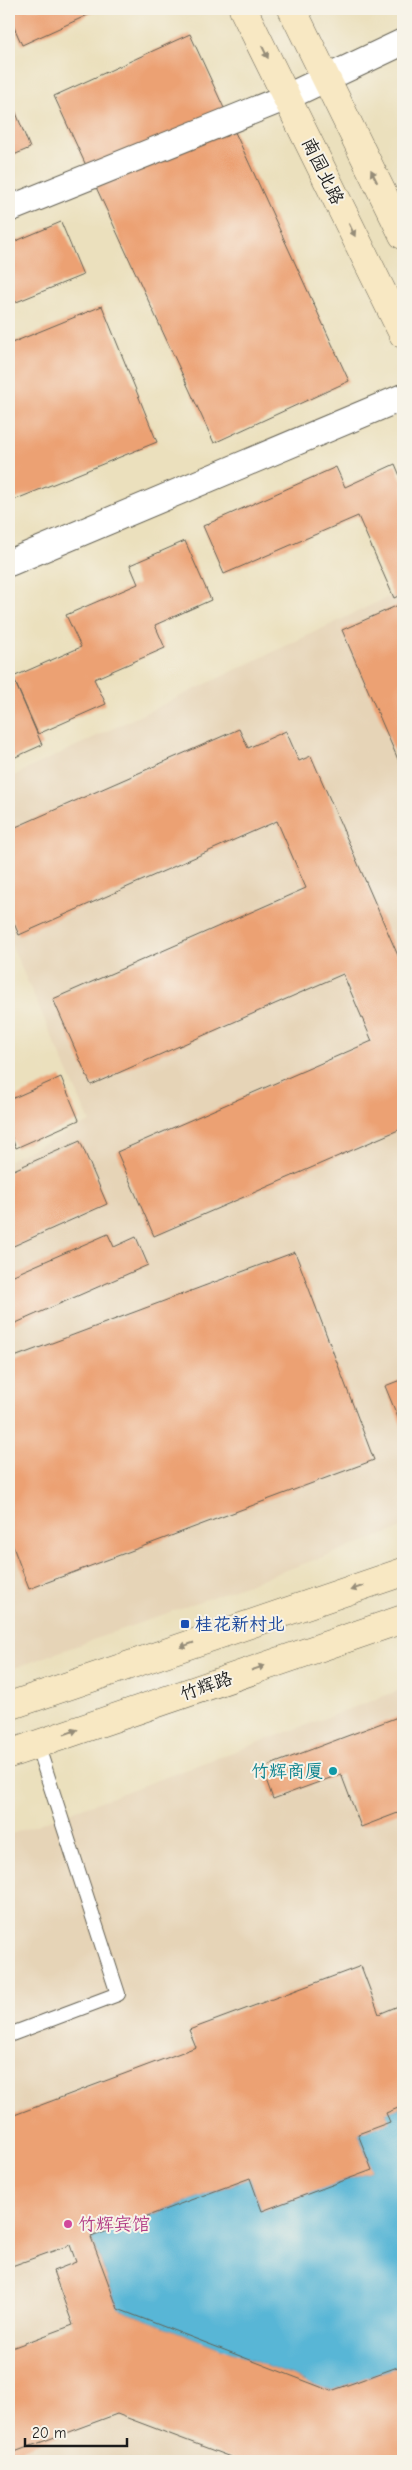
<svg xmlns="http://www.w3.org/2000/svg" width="412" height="2470" font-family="'Comic Neue','LXGW WenKai TC',sans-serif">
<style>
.built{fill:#e6d4b7}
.water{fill:#58b6d6;stroke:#3a6979}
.building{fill:#eca173}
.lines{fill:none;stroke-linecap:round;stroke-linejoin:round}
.service-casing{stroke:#646154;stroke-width:16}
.minor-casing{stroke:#646154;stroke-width:28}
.secondary-casing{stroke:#646154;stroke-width:29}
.service{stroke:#fff;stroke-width:14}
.minor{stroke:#fff;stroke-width:26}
.secondary{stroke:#f8e8c3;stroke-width:28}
.oneway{fill:#958c78}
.transit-dot{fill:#1a4fb4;stroke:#f7f3e8;stroke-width:2}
.culture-dot{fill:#0f9aa8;stroke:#f7f3e8;stroke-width:2}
.hotel-dot{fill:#d1479c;stroke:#f7f3e8;stroke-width:2}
.labels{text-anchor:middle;stroke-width:4;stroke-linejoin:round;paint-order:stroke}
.street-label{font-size:18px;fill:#1c1c1c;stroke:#f7f3e8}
.transit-label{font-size:18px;fill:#164399;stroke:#f7f3e8;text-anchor:start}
.culture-label{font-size:18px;fill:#0d838f;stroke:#f7f3e8;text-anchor:end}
.hotel-label{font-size:18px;fill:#b23c85;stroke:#f7f3e8;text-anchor:start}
</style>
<rect width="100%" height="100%" fill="#f7f3e8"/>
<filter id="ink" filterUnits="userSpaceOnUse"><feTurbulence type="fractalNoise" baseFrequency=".02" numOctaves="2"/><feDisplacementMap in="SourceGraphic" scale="10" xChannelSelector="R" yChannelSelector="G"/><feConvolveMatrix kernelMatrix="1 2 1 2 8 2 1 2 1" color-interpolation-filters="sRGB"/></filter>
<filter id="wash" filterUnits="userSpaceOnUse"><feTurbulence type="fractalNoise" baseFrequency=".0096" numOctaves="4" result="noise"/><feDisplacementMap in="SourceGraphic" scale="20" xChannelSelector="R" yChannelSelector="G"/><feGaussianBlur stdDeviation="1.12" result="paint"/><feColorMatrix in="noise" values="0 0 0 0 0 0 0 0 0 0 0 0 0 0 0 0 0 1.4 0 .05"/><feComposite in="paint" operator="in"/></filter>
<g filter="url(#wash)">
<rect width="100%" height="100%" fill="#ebe0bd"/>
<g class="built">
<path d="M403 590V1528L9 1670V1160L90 1122 9 940V778Z"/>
<path d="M403 1689V2461H9V1835Z"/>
</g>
<path class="water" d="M403 2106V2365L331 2391 118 2309 92 2237 250 2178 262 2210 372 2170 358 2134 389 2122 386 2113Z"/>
<g id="blocks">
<g class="building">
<path d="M9 9H101L22 45 9 16Z"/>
<path d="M190 34 349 381 214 443 54 96Z"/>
<path d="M9 95 30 148 9 157Z"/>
<path d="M61 222 83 275 9 305V244Z"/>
<path d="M102 306 157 442 9 502V344Z"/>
<path d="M395 464 403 483V594L394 598 358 516 224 574 203 526 336 467 345 487Z"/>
<path d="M185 541 211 600 155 625 165 648 94 679 106 704 38 734 13 677 81 647 66 615 138 584 130 565Z"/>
<path d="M403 603V771L342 630Z"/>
<path d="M15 682 42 745 9 760V685Z"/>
<path d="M239 729 248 748 286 731 299 761 311 756 403 967V1101L399 1103 403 1112V1128L154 1236 117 1152 372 1041 343 974 91 1085 53 999 306 888 277 821 19 935 9 912V830Z"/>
<path d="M61 1077 79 1120 16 1148 9 1131V1100Z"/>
<path d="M80 1141 107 1204 9 1248V1172Z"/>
<path d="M108 1234 114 1247 136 1237 148 1265 9 1326V1277Z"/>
<path d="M295 1252 374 1460 29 1589 9 1536V1359Z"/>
<path d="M403 1379V1430L385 1386Z"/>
<path d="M403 1715V1811L361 1827 341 1774 273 1799 262 1768Z"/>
<path d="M361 1966 379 2014 403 2004V2106L386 2113 390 2122 358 2134 372 2170 262 2211 250 2178 91 2237 118 2309 331 2391 403 2365V2461H241L117 2414 9 2454V2349L73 2325 53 2271 76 2262 70 2245 9 2267V2117L196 2047 189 2030Z"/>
</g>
</g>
</g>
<g filter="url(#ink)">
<use href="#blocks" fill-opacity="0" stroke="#646154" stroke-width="1"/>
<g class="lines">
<defs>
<path id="service" d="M9 2035 118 1994 37 1744"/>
<g id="minor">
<path d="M9 209 287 97 403 42"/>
<path d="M9 563 403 397"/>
</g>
<g id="secondary">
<path d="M243 9 403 334"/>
<path d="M292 9 403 235"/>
<path d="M9 1706 403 1572"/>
<path d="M9 1754 403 1619"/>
</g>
</defs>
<use href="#service" class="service-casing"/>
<use href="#minor" class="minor-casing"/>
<use href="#secondary" class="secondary-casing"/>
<use href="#service" class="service"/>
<use href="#minor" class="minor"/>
<use href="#secondary" class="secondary"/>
</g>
<defs><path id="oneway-solid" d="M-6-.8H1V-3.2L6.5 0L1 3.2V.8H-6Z" transform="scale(1.25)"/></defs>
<g class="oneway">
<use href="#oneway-solid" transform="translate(265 52) rotate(64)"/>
<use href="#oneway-solid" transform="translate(374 176) rotate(-116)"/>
<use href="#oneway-solid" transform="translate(352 230) rotate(64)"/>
<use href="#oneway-solid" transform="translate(357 1588) rotate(161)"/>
<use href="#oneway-solid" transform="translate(187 1645) rotate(161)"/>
<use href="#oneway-solid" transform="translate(258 1668) rotate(-19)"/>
<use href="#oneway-solid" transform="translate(71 1732) rotate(-19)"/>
</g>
</g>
<rect class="transit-dot" x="180" y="1619" width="10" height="10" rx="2.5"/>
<circle class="culture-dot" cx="333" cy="1771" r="5"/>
<circle class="hotel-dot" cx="68" cy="2224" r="5"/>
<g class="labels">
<g class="street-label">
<text transform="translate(323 171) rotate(64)" y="6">南园北路</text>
<text transform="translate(206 1686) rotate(-19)" y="6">竹辉路</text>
</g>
<g class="transit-label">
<text x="195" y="1630">桂花新村北</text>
</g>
<g class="culture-label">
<text x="323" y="1777">竹辉商厦</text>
</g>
<g class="hotel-label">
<text x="78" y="2230">竹辉宾馆</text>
</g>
</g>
<rect width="412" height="2470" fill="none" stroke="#f7f3e8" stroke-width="30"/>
<path d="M25 2438v8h102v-8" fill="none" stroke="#1c1c1c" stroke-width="2.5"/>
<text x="32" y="2438" font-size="15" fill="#1c1c1c" stroke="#f7f3e8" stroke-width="4" paint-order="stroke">20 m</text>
</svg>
